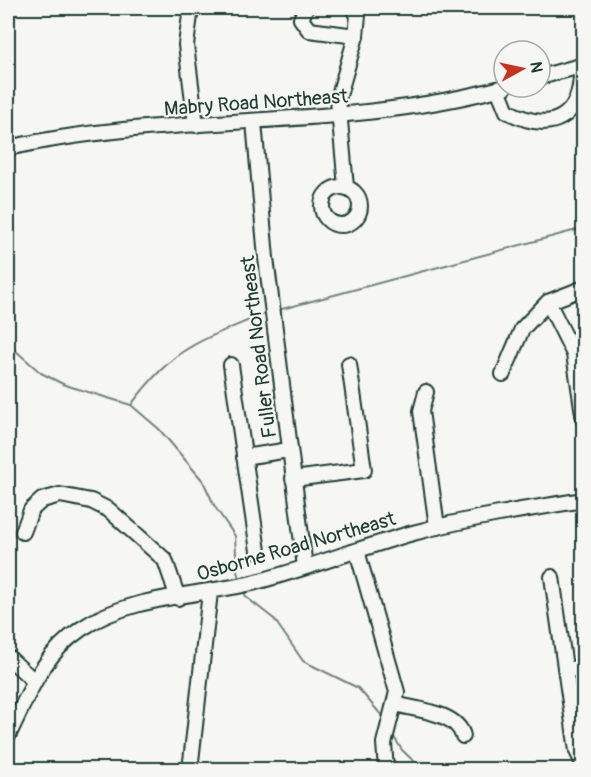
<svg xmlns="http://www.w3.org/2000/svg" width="591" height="777" font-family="Pangolin,sans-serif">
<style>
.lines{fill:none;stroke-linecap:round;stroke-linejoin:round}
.stream{stroke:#72847d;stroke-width:2}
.minor-casing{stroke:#1f3d34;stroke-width:18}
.minor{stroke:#f6f6f2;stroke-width:14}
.labels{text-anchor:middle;stroke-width:4.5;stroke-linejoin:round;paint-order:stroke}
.street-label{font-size:20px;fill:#1f3d34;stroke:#f6f6f2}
</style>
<rect width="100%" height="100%" fill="#f6f6f2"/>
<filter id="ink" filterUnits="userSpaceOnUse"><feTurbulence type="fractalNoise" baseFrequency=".0167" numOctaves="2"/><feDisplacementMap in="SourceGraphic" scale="12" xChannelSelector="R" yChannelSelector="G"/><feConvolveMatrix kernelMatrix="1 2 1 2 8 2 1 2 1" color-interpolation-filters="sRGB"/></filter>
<g filter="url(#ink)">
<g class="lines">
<g class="stream">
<path d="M282 309 584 228"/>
<path d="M8 344 41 373 65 385 131 405 159 429 203 481 215 507 235 536 237 572 240 580"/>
<path d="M131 405C176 345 198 342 264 314"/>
<path d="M244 591 246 597 274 619 303 661 358 688 383 717"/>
<path d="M392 734 402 750 423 770"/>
</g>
<defs>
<g id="minor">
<path d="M191 8 186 45 196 125"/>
<path d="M306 8 301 19 309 30 356 36 358 15 353 8"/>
<path d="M540 77 584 65"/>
<path d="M498 89 507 111C552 135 583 118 581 66"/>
<path d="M254 122 266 258 305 567"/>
<path d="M8 148C171 111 342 132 505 87"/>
<path d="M346 187 338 99 356 36"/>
<circle cx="341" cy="206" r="19"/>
<path d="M548 302 574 354 584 421"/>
<path d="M231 365 258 551"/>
<path d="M503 374 522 329 548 302 584 288"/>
<path d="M426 392 421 411 437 527"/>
<path d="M244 457 289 450"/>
<path d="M293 479 364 470 349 364"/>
<path d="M23 532 31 510 42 500 60 495 91 501 109 510 165 560 178 598"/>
<path d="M357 551 397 692 384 743 386 770"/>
<path d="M552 577 577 751 584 766"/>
<path d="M8 657 33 680"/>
<path d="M566 670 584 667"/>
<path d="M395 704C416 710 457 712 463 736"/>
<path d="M8 736C29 694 40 657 81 629 129 596 197 596 252 583 307 569 359 548 413 533 469 518 526 509 584 500"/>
<path d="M190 770 210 592"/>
</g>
</defs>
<use href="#minor" class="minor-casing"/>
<use href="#minor" class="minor"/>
</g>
</g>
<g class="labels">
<g class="street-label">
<text transform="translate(256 102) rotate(-4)" y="7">Mabry Road Northeast</text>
<text transform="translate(258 347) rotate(-97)" y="7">Fuller Road Northeast</text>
<text transform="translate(296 546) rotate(-16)" y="7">Osborne Road Northeast</text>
</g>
</g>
<rect width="591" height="777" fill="none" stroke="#f6f6f2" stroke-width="30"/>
<rect x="15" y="15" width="561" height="747" fill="none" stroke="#1f3d34" stroke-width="2" filter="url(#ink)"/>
<g transform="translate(522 69) rotate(82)"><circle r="28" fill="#f6f6f2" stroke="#a0aca6" stroke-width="1.5"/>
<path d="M0-4.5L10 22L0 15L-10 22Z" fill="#c8321e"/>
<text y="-9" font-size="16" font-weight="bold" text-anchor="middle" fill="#1f3d34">N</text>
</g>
</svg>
